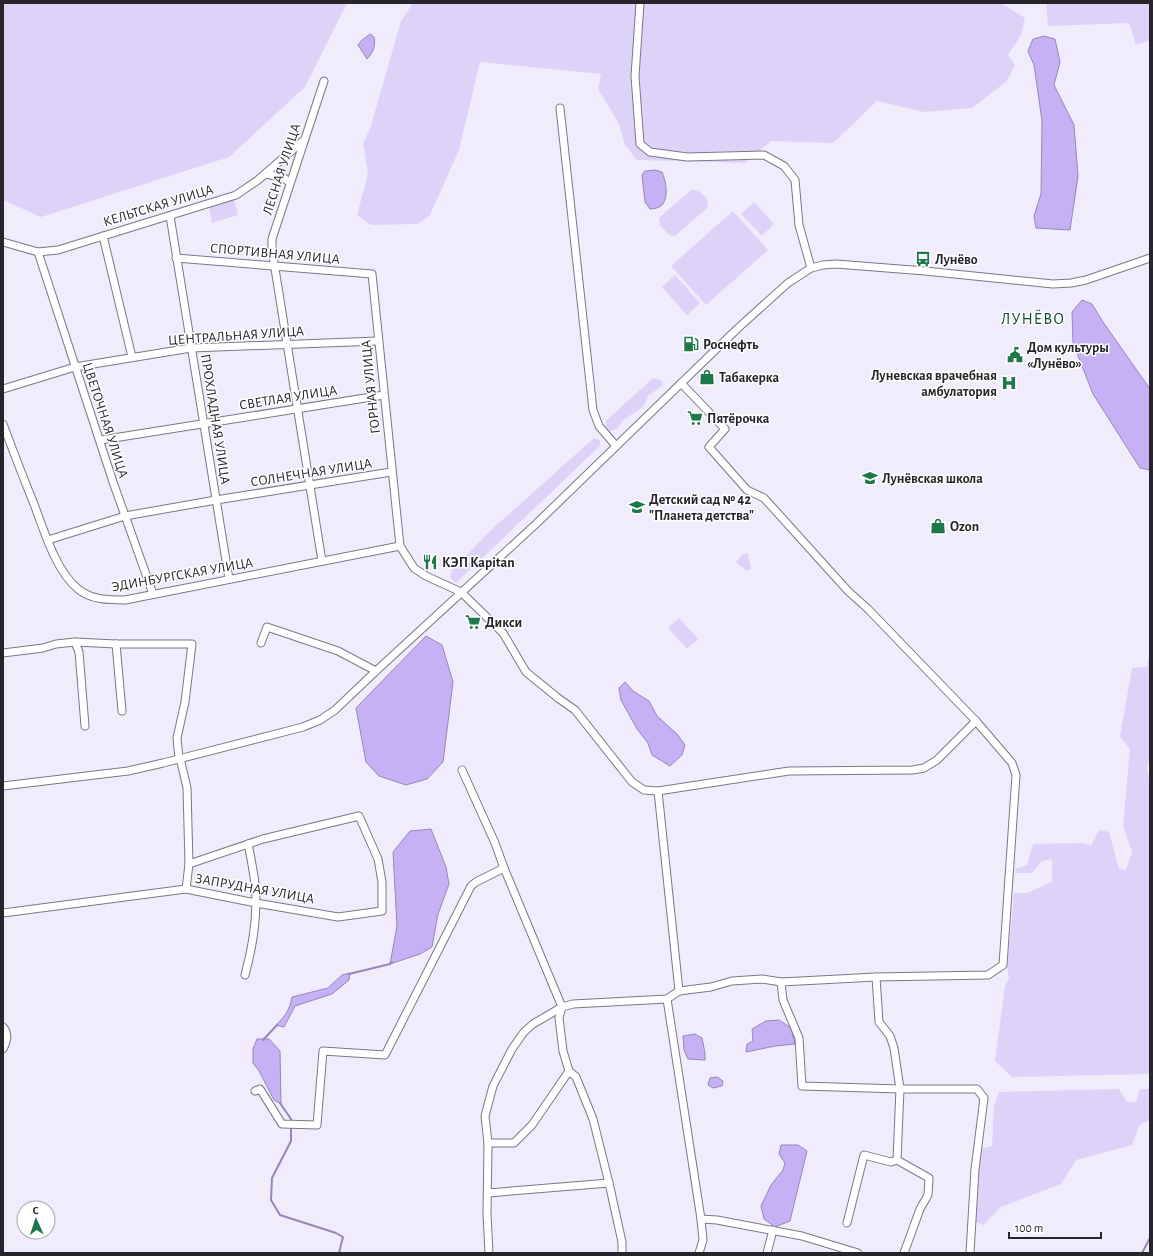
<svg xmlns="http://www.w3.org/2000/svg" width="1153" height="1256" font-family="'Alegreya Sans',sans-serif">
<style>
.green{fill:#ddd3f8}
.water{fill:#c6b1f4;stroke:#9687b8}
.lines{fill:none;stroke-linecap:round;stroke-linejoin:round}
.stream{stroke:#9687b8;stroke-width:2}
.minor-casing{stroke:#7b7785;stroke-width:9}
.minor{stroke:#fff;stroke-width:7}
.labels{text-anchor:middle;stroke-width:3;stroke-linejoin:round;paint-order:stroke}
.street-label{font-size:14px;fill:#27252b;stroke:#fff}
.poi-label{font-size:14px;font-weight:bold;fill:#27252b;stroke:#fff;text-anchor:start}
.quarter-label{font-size:16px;letter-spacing:1px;fill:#0b4a2c;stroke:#fff}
</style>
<rect width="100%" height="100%" fill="#f1ecfc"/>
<g class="green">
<path d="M3 3H347L305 87 229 157 41 217 3 200Z"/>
<path d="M413 3H1001L1025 18 1021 35 1008 55 1015 65 1007 81 972 108 924 112 877 101 833 143 771 141 745 163 637 160 625 145 619 124 598 89 601 74 480 62 459 150 430 215 418 224 371 225 357 215 368 174 363 143 370 129 401 21Z"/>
<path d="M1046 3H1150V40L1136 45 1129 23 1048 26Z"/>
<path d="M691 190C700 189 711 199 707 208L675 236H671L660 226 659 218Z"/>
<path d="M234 199 238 215 212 223 209 207Z"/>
<path d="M754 202 774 224 762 236 741 214Z"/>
<path d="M733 211 768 250 706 305 671 266Z"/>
<path d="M675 275 700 303 687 315 662 287Z"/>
<path d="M655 378 661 380 663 382 662 386 648 396 645 404 640 409 622 421 618 428 611 431 606 428V421L608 419 652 379Z"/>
<path d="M594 438 600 440V446L456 583 450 577 452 570 490 531Z"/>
<path d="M748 553 751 569 747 571 736 562 743 554Z"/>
<path d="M679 618 698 639 687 649 668 628Z"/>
<path d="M1150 651V756L1147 768 1150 788V1074L1012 1077 995 1061 1005 986 1009 978 1007 967 1014 893H1027L1052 882V859L1042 861 1032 873H1016L1015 869 1027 865 1033 844 1081 843 1091 845 1099 830 1109 832 1119 869 1126 870 1132 852 1123 826 1130 749 1120 736 1132 668 1147 667Z"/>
<path d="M1119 1089 1127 1102H1136L1140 1089H1150V1120L1140 1124 1132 1145 1076 1160 1061 1184 1001 1207 983 1225 972 1220 976 1150 992 1146 994 1106 999 1092Z"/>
</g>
<g class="water">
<path d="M370 34 374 37C376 45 373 53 367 59L358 45 362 40Z"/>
<path d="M1044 36 1055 39 1060 62 1054 85 1074 125 1078 176 1070 230 1036 228 1034 216 1041 194 1042 121 1034 65 1028 51 1033 39Z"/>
<path d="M655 170 662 172C666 181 669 197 662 205 659 208 654 209 650 209L645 202 642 175 645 171Z"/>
<path d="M1082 300 1092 304 1103 322 1150 389V470L1140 468 1093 394 1073 343 1072 312Z"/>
<path d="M426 636 442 645 453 682 443 762 427 779 406 785 379 776 366 762 356 708Z"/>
<path d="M625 682 633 691 649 701 657 716 677 734 685 745 682 755 670 766 652 755 648 743 637 729 621 700 619 688Z"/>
<path d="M431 829 446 867 449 884 438 914 432 947 420 954 390 964 397 926 393 852 410 831Z"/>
<path d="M350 973 349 980 332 994 295 1006 284 1027 276 1025C285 1017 290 1009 292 997L328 988 342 975Z"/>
<path d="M779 1020 791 1028 795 1044 775 1046 746 1052 747 1044 753 1041 752 1029 766 1021Z"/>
<path d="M695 1034 702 1038 705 1053V1060L688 1059 684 1050 683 1036Z"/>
<path d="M257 1039H269L280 1051 281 1104 274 1100 259 1071 253 1063V1049Z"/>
<path d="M717 1077 723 1081 722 1086 713 1088 708 1085 710 1078Z"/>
<path d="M781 1145H798L807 1151 790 1221 775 1227 764 1219 761 1206 771 1185 783 1170 785 1163 779 1154Z"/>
</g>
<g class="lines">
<g class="stream">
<path d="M349 974 390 964 392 962"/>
<path d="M263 1040 277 1025"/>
<path d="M280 1103 291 1119V1122"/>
<path d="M291 1126V1141L272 1178 271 1200 280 1215 336 1233 343 1237 339 1253"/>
<path d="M1142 1253 1150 1238"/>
</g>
<defs>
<g id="minor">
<path d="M640 3 635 76 640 144 650 152 687 157 764 155 784 166 795 180 799 225 811 268"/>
<path d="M560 108 593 410 599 426 616 446"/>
<path d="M266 174 284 178 290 183"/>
<path d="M170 216 229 579"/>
<path d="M103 236 132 357"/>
<path d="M3 242 38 252 58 250 236 195 258 180 304 140"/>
<path d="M38 252 113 482 153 594"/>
<path d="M176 258 372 274 400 546 414 568 426 576 461 592 503 633 526 672 558 698 575 710 632 782 644 790 658 791 789 771 913 770 924 768 937 760 976 721"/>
<path d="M3 389 75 367 191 348 378 341"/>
<path d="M3 424C13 451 23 477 34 504 44 531 56 571 78 589 91 600 109 600 125 600L400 546"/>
<path d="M101 440 384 395"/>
<path d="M48 540 125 516 216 500 391 472"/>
<path d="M322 561 272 250V239L324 81"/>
<path d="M75 642 79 652 85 726"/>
<path d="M261 643 267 627 338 651 376 671"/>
<path d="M116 644 122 711"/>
<path d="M3 653 43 648 56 644 75 642 116 644H192L185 702 177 738 179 759"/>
<path d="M180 758 187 788 189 864 186 889"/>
<path d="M3 786 128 771 163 763 303 727 320 720 335 710 376 671 537 523 737 329 788 283 811 268 823 265 836 264 925 271 1053 284 1071 283 1086 280 1150 258"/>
<path d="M658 791 679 991"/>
<path d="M3 913 186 889 256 903 338 917 382 911V882L378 859 359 816 263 839 189 864"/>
<path d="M245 975C253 946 258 914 255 883 253 870 251 857 248 844"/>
<path d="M876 977 879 1022 890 1036 894 1048 900 1089 897 1160 929 1178 928 1195 920 1209 904 1253"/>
<path d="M781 982 783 1000 799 1038 802 1086 900 1089H977L984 1098 975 1169 970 1253"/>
<path d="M667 999 701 1219 703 1240 699 1253"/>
<path d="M3 1027C9 1034 7 1041 3 1049"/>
<path d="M255 1091 260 1089 282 1124 317 1125 323 1051 385 1055 471 886 476 882 504 868 495 843 462 770"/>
<path d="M488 1143H514L532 1125 569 1071"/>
<path d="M488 1193 609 1183"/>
<path d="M701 1219 717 1220 802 1236 858 1253"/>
<path d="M847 1223 864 1155 891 1162 897 1160"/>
<path d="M489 1253 487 1214 488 1143 485 1116 493 1086 512 1049 524 1032 533 1024 562 1007 504 868"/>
<path d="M622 1253V1242L609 1183 593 1119 576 1077 569 1071 563 1051 559 1018 562 1007 573 1004 667 999 679 991 711 987 732 981 762 979 781 982 876 977 988 975 1003 965 1016 775 1012 763 976 721 868 609 848 591 764 498 747 490 709 447 725 429 681 383"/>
<path d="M767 1253 773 1230"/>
</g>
</defs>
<use href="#minor" class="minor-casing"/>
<use href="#minor" class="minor"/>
</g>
<defs>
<symbol id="bus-bare" viewBox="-9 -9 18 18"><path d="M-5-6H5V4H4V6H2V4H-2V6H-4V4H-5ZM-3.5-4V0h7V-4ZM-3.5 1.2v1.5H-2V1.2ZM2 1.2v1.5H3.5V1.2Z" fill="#1f784c" stroke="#fff" stroke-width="2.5" paint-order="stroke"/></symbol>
<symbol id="fuel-bare" viewBox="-9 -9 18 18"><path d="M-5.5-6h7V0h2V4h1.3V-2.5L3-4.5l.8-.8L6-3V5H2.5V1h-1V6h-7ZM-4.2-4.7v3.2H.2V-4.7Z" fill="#1f784c" stroke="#fff" stroke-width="2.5" paint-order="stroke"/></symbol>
<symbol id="civic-bare" viewBox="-9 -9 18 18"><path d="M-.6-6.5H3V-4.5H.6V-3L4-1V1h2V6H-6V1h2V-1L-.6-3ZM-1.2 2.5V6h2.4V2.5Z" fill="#1f784c" stroke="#fff" stroke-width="2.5" paint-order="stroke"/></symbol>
<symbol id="shop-bare" viewBox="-9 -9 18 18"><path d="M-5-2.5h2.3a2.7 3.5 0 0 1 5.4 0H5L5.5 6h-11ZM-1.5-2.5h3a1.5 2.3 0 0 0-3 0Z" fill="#1f784c" stroke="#fff" stroke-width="2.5" paint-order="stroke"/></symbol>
<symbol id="hospital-bare" viewBox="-9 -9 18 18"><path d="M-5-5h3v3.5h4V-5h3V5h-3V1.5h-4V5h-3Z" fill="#1f784c" stroke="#fff" stroke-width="2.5" paint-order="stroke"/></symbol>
<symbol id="supermarket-bare" viewBox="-9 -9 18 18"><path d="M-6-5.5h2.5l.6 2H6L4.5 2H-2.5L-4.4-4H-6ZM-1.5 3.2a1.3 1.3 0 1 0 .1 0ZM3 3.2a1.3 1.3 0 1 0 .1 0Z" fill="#1f784c" stroke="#fff" stroke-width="2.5" paint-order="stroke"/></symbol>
<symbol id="school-bare" viewBox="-9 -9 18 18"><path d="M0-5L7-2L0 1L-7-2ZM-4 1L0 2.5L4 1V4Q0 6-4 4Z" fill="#1f784c" stroke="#fff" stroke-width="2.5" paint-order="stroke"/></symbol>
<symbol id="restaurant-bare" viewBox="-9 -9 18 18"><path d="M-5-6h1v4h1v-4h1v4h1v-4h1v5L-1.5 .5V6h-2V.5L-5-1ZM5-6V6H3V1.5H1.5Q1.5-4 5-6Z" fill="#1f784c" stroke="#fff" stroke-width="2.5" paint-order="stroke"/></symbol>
</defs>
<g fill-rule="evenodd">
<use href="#bus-bare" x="912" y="248" width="22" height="22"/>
<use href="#fuel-bare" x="680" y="333" width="22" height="22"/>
<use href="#civic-bare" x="1004" y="344" width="22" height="22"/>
<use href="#shop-bare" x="696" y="366" width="22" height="22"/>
<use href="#hospital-bare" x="998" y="372" width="22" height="22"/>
<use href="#supermarket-bare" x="684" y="407" width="22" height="22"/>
<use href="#school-bare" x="859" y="467" width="22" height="22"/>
<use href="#school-bare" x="626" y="496" width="22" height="22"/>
<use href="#shop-bare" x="927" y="515" width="22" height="22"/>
<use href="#restaurant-bare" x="419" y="551" width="22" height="22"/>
<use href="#supermarket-bare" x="462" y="611" width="22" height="22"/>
</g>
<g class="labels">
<g class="street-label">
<text transform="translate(281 169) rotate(-72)" y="5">ЛЕСНАЯ УЛИЦА</text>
<text transform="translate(158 205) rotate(-17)" y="5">КЕЛЬТСКАЯ УЛИЦА</text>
<text transform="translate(275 253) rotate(5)" y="5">СПОРТИВНАЯ УЛИЦА</text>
<text transform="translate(236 335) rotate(-4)" y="5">ЦЕНТРАЛЬНАЯ УЛИЦА</text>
<text transform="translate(370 387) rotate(-96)" y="5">ГОРНАЯ УЛИЦА</text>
<text transform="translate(288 397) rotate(-9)" y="5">СВЕТЛАЯ УЛИЦА</text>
<text transform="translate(216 419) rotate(81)" y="5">ПРОХЛАДНАЯ УЛИЦА</text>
<text transform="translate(106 420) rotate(72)" y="5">ЦВЕТОЧНАЯ УЛИЦА</text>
<text transform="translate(311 472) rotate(-9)" y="5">СОЛНЕЧНАЯ УЛИЦА</text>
<text transform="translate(182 574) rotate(-10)" y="5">ЭДИНБУРГСКАЯ УЛИЦА</text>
<text transform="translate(255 888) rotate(10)" y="5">ЗАПРУДНАЯ УЛИЦА</text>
</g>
<g class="poi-label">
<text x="935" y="264">Лунёво</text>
<text x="703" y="349">Роснефть</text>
<text x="1027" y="352">Дом культуры<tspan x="1027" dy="16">«Лунёво»</tspan></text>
<text x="997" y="380" text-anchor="end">Луневская врачебная<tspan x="997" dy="16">амбулатория</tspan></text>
<text x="719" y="382">Табакерка</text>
<text x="707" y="423">Пятёрочка</text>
<text x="882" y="483">Лунёвская школа</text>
<text x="649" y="504">Детский сад № 42<tspan x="649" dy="16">"Планета детства"</tspan></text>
<text x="950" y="531">Ozon</text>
<text x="442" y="567">КЭП Kapitan</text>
<text x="485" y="627">Дикси</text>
</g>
<g class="quarter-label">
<text x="1033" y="324">ЛУНЁВО</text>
</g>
</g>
<rect width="1153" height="1256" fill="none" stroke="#27252b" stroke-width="8"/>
<g transform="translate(36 1220) rotate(357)"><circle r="19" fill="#ffffff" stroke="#a9a8aa"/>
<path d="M0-3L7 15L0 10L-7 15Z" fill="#1f784c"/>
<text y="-6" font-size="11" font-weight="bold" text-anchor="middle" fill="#27252b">С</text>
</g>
<path d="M1009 1232v6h92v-6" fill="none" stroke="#27252b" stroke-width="2"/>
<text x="1015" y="1232" font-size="12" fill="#27252b" stroke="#ffffff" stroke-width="3" paint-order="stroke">100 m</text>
</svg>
